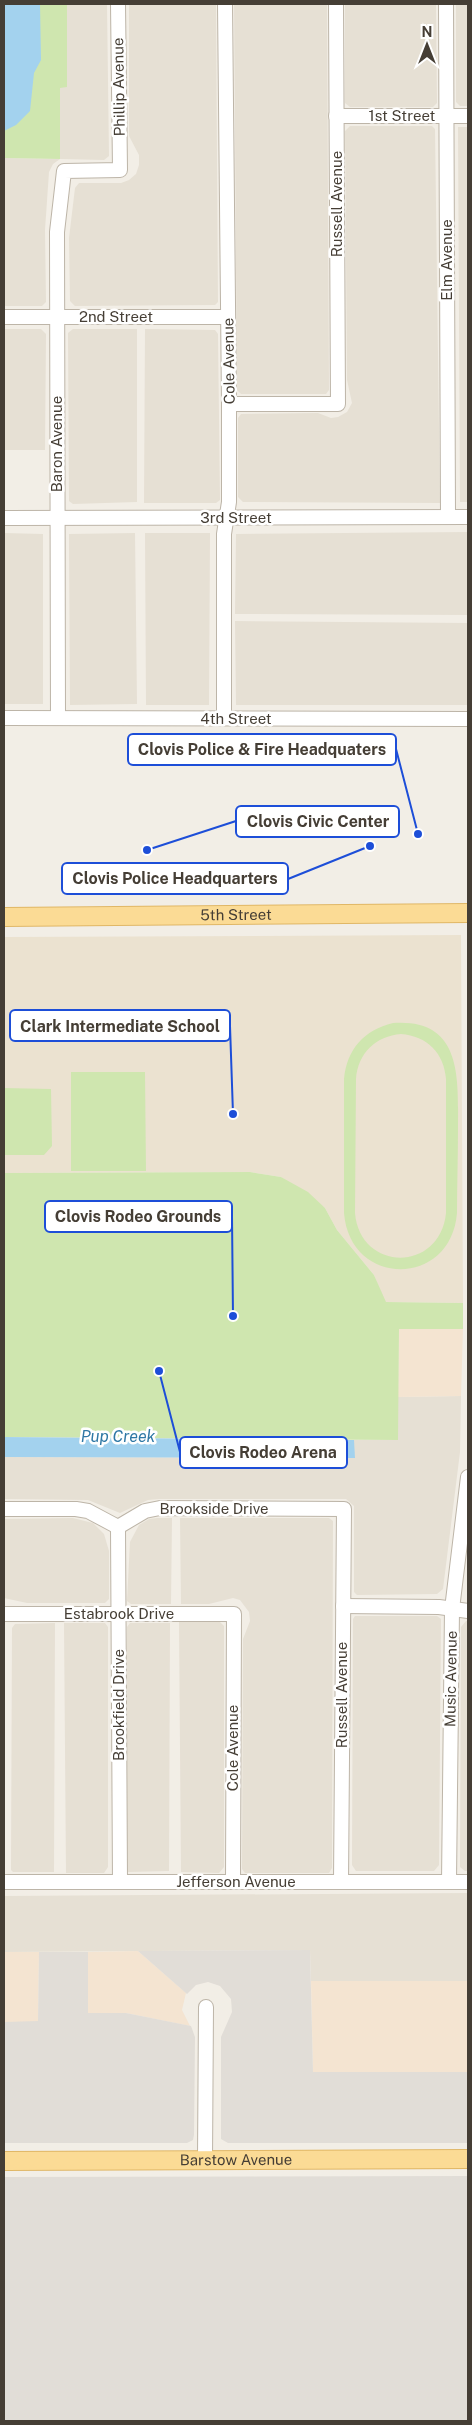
<svg xmlns="http://www.w3.org/2000/svg" width="472" height="2425" font-family="'Public Sans',sans-serif">
<style>
.residential{fill:#e6e0d4}
.commercial{fill:#f4e4d1}
.industrial{fill:#e1ddd7}
.education{fill:#ebe2d0}
.green{fill:#cfe6af;fill-rule:evenodd}
.water{fill:#a3d2ee}
.lines{fill:none;stroke-linecap:round;stroke-linejoin:round}
.minor-casing{stroke:#bdb5a8;stroke-width:16}
.major-casing{stroke:#e0b766;stroke-width:20}
.minor{stroke:#fff;stroke-width:14}
.major{stroke:#fbdb95;stroke-width:18}
.labels{text-anchor:middle;stroke-width:5;stroke-linejoin:round;paint-order:stroke}
.street-label{font-size:15px;fill:#453e35;stroke:#fff}
.water-label{font-size:16px;font-style:italic;fill:#2f78a5;stroke:#fff}
.leader{fill:none;stroke:#1d4ed8;stroke-width:2}
.callout-dot{fill:#1d4ed8;stroke:#fff;stroke-width:2}
.callout{fill:#fff;stroke:#1d4ed8;stroke-width:2}
.callout-label{font-size:16px;text-anchor:middle;font-weight:bold;fill:#453e35}
</style>
<rect width="100%" height="100%" fill="#f2eee6"/>
<g class="residential">
<path d="M67 4H107L109 156 104 160 60 159 53 164 49 172 45 230 46 302 42 306H4V158L59 159 60 87H67Z"/>
<path d="M129 4H216L218 302 215 305 75 306 70 301 69 238 75 188 79 183H121L129 180 136 174 139 165V155L129 136Z"/>
<path d="M234 4H327L329 390 326 394H241L237 390Z"/>
<path d="M345 4H436L437 103 433 107H350L345 103Z"/>
<path d="M456 4H468V106H460L456 102Z"/>
<path d="M350 126H432L435 129 440 503 243 502 238 497V418L241 414 318 413 331 418 338 417 347 412 352 403 347 380 345 131Z"/>
<path d="M458 127H468V502H460Z"/>
<path d="M4 329H41L46 334 45 450H4Z"/>
<path d="M73 329H137V502L73 504 69 501 68 333Z"/>
<path d="M145 329 215 330 218 334 220 500 216 503H144Z"/>
<path d="M468 532V615L235 614 236 534Z"/>
<path d="M4 533 43 534V704H4Z"/>
<path d="M135 533 137 704 70 705 69 534Z"/>
<path d="M145 533H210L209 705H146Z"/>
<path d="M235 621 468 623V705H236Z"/>
<path d="M461 1396 460 1452 443 1589 437 1594 357 1595 354 1592V1506L346 1499H159L148 1500 120 1513 88 1500 4 1499V1457L354 1458V1440H398V1397Z"/>
<path d="M73 1518 93 1523 104 1534 109 1551V1599L105 1603H27L4 1598V1519Z"/>
<path d="M157 1518H172L171 1604H131L127 1601 130 1542 139 1525 149 1519Z"/>
<path d="M180 1518H329L333 1521 332 1868 329 1873H245L242 1869 243 1639 250 1621 249 1612 240 1600 233 1598 209 1604H181Z"/>
<path d="M355 1616H437L441 1619 439 1865 434 1871H356L352 1865 353 1619Z"/>
<path d="M466 1621H468V1871H465L460 1867 461 1627Z"/>
<path d="M179 1622H220L224 1626V1867L219 1873 181 1872Z"/>
<path d="M55 1623 54 1872H13L11 1870 12 1628 15 1624Z"/>
<path d="M64 1623H105L108 1627V1867L104 1873H66Z"/>
<path d="M130 1623H170L169 1871 128 1872 126 1869 127 1627Z"/>
<path d="M468 1893V1981H311L310 1950 4 1952V1896Z"/>
</g>
<g class="commercial">
<path d="M399 1329H463L461 1396 398 1397Z"/>
<path d="M138 1951 186 1993 182 2010 190 2026 126 2013H88V1952Z"/>
<path d="M4 1952H39L38 2022H4Z"/>
<path d="M311 1981H468V2072H313Z"/>
</g>
<g class="industrial">
<path d="M310 1950 313 2072H468V2143H228L221 2139V2037L232 2012 231 1999 220 1986 208 1982 196 1985 187 1994 138 1951Z"/>
<path d="M39 1952H88V2013H126L191 2026 195 2037 194 2135 193 2140 187 2143H4V2022L38 2021Z"/>
<path d="M468 2176V2421H4V2177Z"/>
</g>
<path class="education" d="M461 935 463 1303 385 1302 374 1275 337 1230 325 1208 281 1177 250 1172 4 1173V937Z"/>
<g class="green">
<path d="M4 4H67V87L60 88V159L4 158Z"/>
<path d="M393 1023C463 1018 458 1079 458 1128 458 1157 457 1185 457 1213 451 1288 350 1288 344 1213V1079C347 1049 364 1030 393 1023ZM401 1034C427 1036 444 1053 446 1079V1213C440 1273 360 1272 355 1213L356 1079C358 1053 376 1036 401 1034Z"/>
<path d="M71 1072H145L146 1171H71Z"/>
<path d="M4 1088 51 1089 52 1146 44 1155H4Z"/>
<path d="M250 1172 281 1177 308 1192 325 1208 337 1230 374 1275 386 1302 463 1303V1329H399L398 1440 4 1437V1173Z"/>
</g>
<g class="water">
<path d="M4 4H40L41 60 34 73 30 111 16 125 4 131Z"/>
<path d="M4 1437 354 1440 355 1458 4 1457Z"/>
</g>
<g class="lines">
<defs>
<g id="minor">
<path d="M446 4 448 517"/>
<path d="M336 116H468"/>
<path d="M4 317H228"/>
<path d="M229 404H338L336 4"/>
<path d="M4 518 468 517"/>
<path d="M4 718 468 719"/>
<path d="M58 718 57 232 64 171 120 170 118 4"/>
<path d="M224 718V534L229 502V404L225 4"/>
<path d="M4 1509H76L88 1511 118 1527 145 1511 160 1508 344 1509 341 1882"/>
<path d="M118 1527 120 1882"/>
<path d="M343 1606 439 1607 468 1611"/>
<path d="M4 1614H234L233 1882"/>
<path d="M4 1882H468"/>
<path d="M449 1882 452 1609 468 1477"/>
<path d="M205 2160 206 2007"/>
</g>
<g id="major">
<path id="s1" d="M4 917 468 913"/>
<path id="s2" d="M4 2161 468 2159"/>
</g>
</defs>
<use href="#minor" class="minor-casing"/>
<use href="#major" class="major-casing"/>
<use href="#minor" class="minor"/>
<use href="#major" class="major"/>
</g>
<g class="labels">
<g class="street-label">
<text transform="translate(119 87) rotate(-91)" y="5">Phillip Avenue</text>
<text x="402" y="121">1st Street</text>
<text transform="translate(337 204) rotate(-90)" y="5">Russell Avenue</text>
<text transform="translate(447 260) rotate(-90)" y="5">Elm Avenue</text>
<text x="116" y="322">2nd Street</text>
<text transform="translate(229 361) rotate(-91)" y="5">Cole Avenue</text>
<text transform="translate(57 444) rotate(-90)" y="5">Baron Avenue</text>
<text x="236" y="523">3rd Street</text>
<text x="236" y="724">4th Street</text>
<text dy="5" stroke="none"><textPath href="#s1" startOffset="232">5th Street</textPath></text>
<text x="214" y="1514">Brookside Drive</text>
<text x="119" y="1619">Estabrook Drive</text>
<text transform="translate(451 1679) rotate(-89)" y="5">Music Avenue</text>
<text transform="translate(342 1695) rotate(-90)" y="5">Russell Avenue</text>
<text transform="translate(119 1705) rotate(-90)" y="5">Brookfield Drive</text>
<text transform="translate(233 1748) rotate(-90)" y="5">Cole Avenue</text>
<text x="236" y="1887">Jefferson Avenue</text>
<text dy="5" stroke="none"><textPath href="#s2" startOffset="232">Barstow Avenue</textPath></text>
</g>
<g class="water-label">
<text x="118" y="1442">Pup Creek</text>
</g>
</g>
<path class="leader" d="M418 834L396 749M147 850L236 821M370 846L288 879M233 1114L230 1026M233 1316L232 1217M159 1371L180 1452"/>
<g class="callout-dot">
<circle cx="418" cy="834" r="5"/>
<circle cx="147" cy="850" r="5"/>
<circle cx="370" cy="846" r="5"/>
<circle cx="233" cy="1114" r="5"/>
<circle cx="233" cy="1316" r="5"/>
<circle cx="159" cy="1371" r="5"/>
</g>
<g class="callout">
<rect x="128" y="734" width="268" height="31" rx="5"/>
<rect x="236" y="806" width="163" height="31" rx="5"/>
<rect x="62" y="863" width="226" height="31" rx="5"/>
<rect x="10" y="1010" width="220" height="31" rx="5"/>
<rect x="45" y="1201" width="187" height="31" rx="5"/>
<rect x="180" y="1437" width="167" height="31" rx="5"/>
</g>
<g class="callout-label">
<text x="262" y="755">Clovis Police &amp; Fire Headquaters</text>
<text x="318" y="827">Clovis Civic Center</text>
<text x="175" y="884">Clovis Police Headquarters</text>
<text x="120" y="1032">Clark Intermediate School</text>
<text x="138" y="1222">Clovis Rodeo Grounds</text>
<text x="263" y="1458">Clovis Rodeo Arena</text>
</g>
<rect width="472" height="2425" fill="none" stroke="#453e35" stroke-width="10"/>
<g transform="translate(427 45)" stroke="#ffffff" stroke-width="4" paint-order="stroke">
<path d="M0-4L9 19L0 12L-9 19Z" fill="#453e35"/>
<text y="-8" font-size="14" font-weight="bold" text-anchor="middle" fill="#453e35">N</text>
</g>
</svg>
